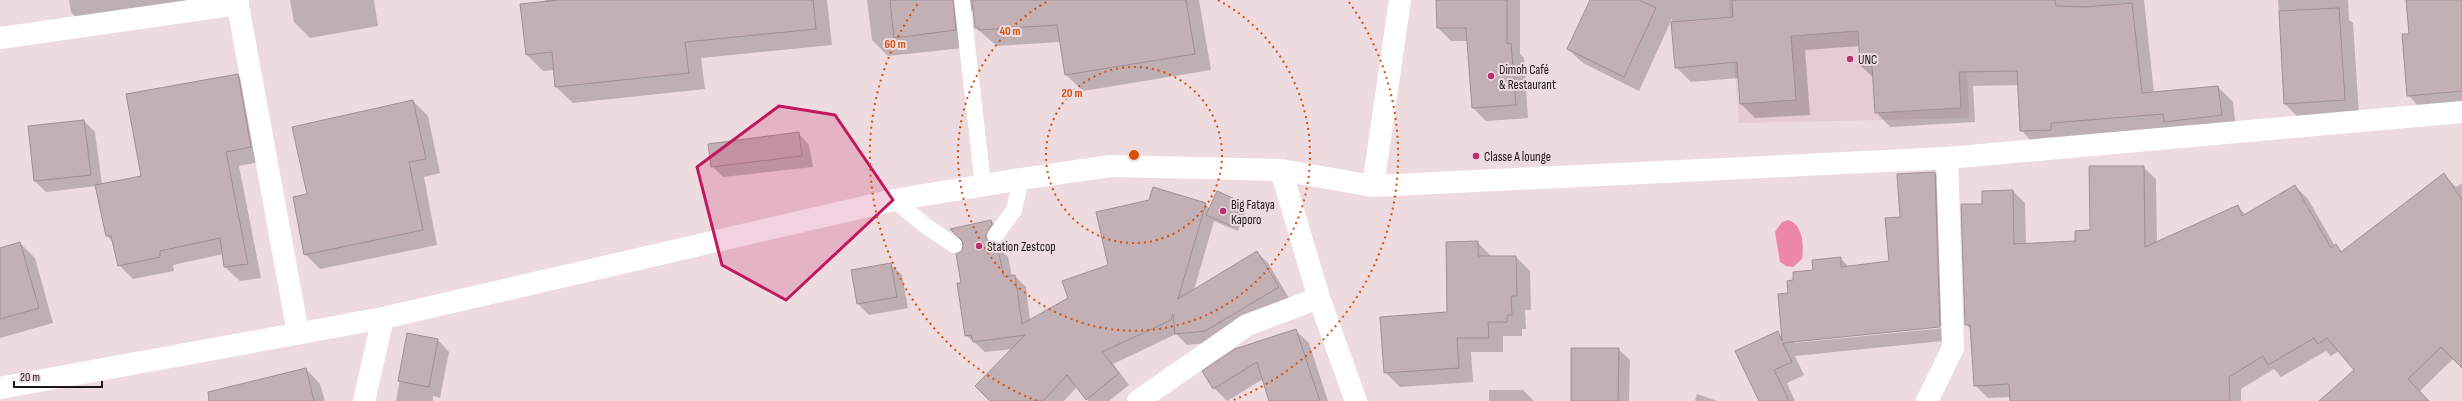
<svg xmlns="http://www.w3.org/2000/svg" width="2462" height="401" font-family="'Sofia Sans Condensed',sans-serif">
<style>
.built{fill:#e5cbd3}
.water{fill:#ed87aa}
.shadow{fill:#0003;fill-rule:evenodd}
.building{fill:#c2b0b5;stroke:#a09094}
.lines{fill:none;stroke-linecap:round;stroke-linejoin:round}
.lane{stroke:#fff;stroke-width:16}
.street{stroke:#fff;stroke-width:22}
.secondary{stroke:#fff;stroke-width:22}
.marked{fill:#c2185b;fill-opacity:0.2;stroke:#c2185b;stroke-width:3;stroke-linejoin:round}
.ring{fill:none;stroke:#d4520d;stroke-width:2;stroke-dasharray:2 4}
.poi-dot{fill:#ba306c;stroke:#eddbe0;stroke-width:1.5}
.labels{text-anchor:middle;stroke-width:4;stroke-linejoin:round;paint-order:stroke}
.poi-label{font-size:13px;fill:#1c1618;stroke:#eddbe0;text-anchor:start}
.centre{fill:#d4520d;stroke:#eddbe0;stroke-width:2}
.ring-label{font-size:12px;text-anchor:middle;font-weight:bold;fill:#d4520d;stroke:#eddbe0;stroke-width:4;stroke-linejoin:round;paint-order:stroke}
</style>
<rect width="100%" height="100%" fill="#eddbe0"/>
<path class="built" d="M1729 0H1964L1969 118 1739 123Z"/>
<path class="water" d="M1788 220C1803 224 1804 246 1802 259L1793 267 1786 266 1780 262 1775 232 1782 222Z"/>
<g class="shadow">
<path d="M69 0H186V1L85 27 71 12Z"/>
<path d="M290 0H374L378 26 310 38 294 22Z"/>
<path d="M545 0H827L832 45 701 58 705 89 573 103 556 87 555 70 543 71 527 55Z"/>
<path d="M867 0H1199L1211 70 1083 91 1066 75 1061 42 997 46 976 28 973 8 969 18 972 47 888 56 872 40Z"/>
<path d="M1437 0H1520V54L1524 58 1528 118 1486 121 1473 108 1468 41H1451L1438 28Z"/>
<path d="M1591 0H2144L2154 93 2218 87 2233 102 2236 130 2035 145 2021 130 2019 85 1973 86 1975 122 1890 127 1876 112 1874 78 1861 66 1860 46 1805 50 1810 115 1755 118 1741 104 1739 78 1691 82 1676 67 1672 19 1639 91 1583 63 1568 49Z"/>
<path d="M2278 0H2348L2349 20 2353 23 2359 114 2300 119 2285 104Z"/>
<path d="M2407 0H2462V105L2421 109 2408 95 2410 35Z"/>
<path d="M238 75 252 89 265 161 239 166 261 278 240 281 225 267 223 254 173 265 174 271 133 279 119 265 114 243 107 236 96 186 46 192 35 181 84 121 95 132 102 185 142 177Z"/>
<path d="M413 101 428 116 440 173 424 177 437 245 320 269 305 254 308 195Z"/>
<path d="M798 133 809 145 813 167 723 177 712 166Z"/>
<path d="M2143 167 2156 179 2157 243 2237 206 2246 215 2295 186 2308 199 2335 246 2342 252 2444 175 2456 187 2462 183V366L2454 358 2419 392 2428 401H2327L2355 370 2339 351 2331 356 2326 351 2281 377 2274 369 2241 389V401H2081L2034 396 1988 398 1975 385 1971 330 1966 324 1983 205 2013 191 2025 203 2026 244 2076 242 2091 231Z"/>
<path d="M1935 173 1948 187 1953 340 1795 356 1804 375 1787 383 1795 401H1760L1777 333 1783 338 1789 294 1794 281 1840 258 1849 267 1890 262 1901 218ZM1945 326V328L1794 343V341Z"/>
<path d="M1241 202 1247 208 1238 231 1214 221 1194 290 1257 252 1268 263 1289 298 1217 342 1187 345 1176 334 1113 364 1129 385 1109 401H1089L1077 387 1064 401H991L1013 349 985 352 966 335 962 284V251L991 221 1002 232 1003 235 996 246 1008 257 1012 277 1015 276 1026 287 1030 321 1069 299 1109 265 1205 204 1210 209Z"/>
<path d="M1477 242 1492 257H1516L1530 271 1531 310H1525L1526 329H1522V336H1503V352H1471L1473 382 1400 387 1385 372 1448 313Z"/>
<path d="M20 243 35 258 53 323 0 338V249Z"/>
<path d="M890 264 902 275 908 308 869 315 858 304Z"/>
<path d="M1295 330 1309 343 1328 401H1271L1263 379 1227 401 1214 388Z"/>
<path d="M408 334 438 340 449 352 440 398 433 396V401H396Z"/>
<path d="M1618 349 1630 360 1629 401H1572Z"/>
<path d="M306 369 320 384 325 401H222Z"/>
<path d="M1489 390H1523L1534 401H1489Z"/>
<path d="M1697 394 1717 401H1695Z"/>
</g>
<g class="building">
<path d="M558 0H813L816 29 685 42 689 73 555 87 552 52 526 55 520 4Z"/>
<path d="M890 0H953L956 30 894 38Z"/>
<path d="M972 0H1186L1195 54 1065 75 1057 25 979 30V28H975Z"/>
<path d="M1436 0H1507V44L1511 43 1516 105 1472 108 1466 28H1437Z"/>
<path d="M1590 0H1639L1656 8 1624 77 1567 49Z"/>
<path d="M1732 0H2055L2056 6 2086 7 2132 3 2142 93 2218 86 2222 115 2164 122 2163 114 2051 123V130L2020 131 2017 71 1959 72 1961 108 1875 113 1872 66H1860L1858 31 1791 36 1796 100 1740 104 1737 62 1675 68 1671 22 1733 17Z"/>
<path d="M2406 0H2462V91L2407 96 2402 34H2409Z"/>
<path d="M2339 8 2345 100 2284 104 2279 11Z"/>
<path d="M238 74 251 147 226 152 248 264 224 267 220 238 160 251V257L118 266 111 236H106L95 185 141 176 126 94Z"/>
<path d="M413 100 426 159 409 162 423 230 304 255 293 197 307 194 292 127Z"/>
<path d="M84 120 91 175 34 181 28 126Z"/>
<path d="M799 132 802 156 711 167 708 144Z"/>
<path d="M2089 166H2144L2145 247 2238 205 2242 216 2295 185 2331 248 2336 244 2341 252 2444 173 2462 200V368L2441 347 2408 379 2429 401H2319L2354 370 2327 338 2318 344 2314 338 2268 365 2263 356 2229 377 2230 401H2010L2009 384 1974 386 1970 325H1965L1961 204H1982V191L2013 190 2014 244 2075 241V231L2090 230Z"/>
<path d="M1935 172 1940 327 1783 343 1792 362 1774 370 1789 401H1759L1735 351 1778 331 1782 341 1778 294 1788 293 1787 281 1793 280V272L1813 270 1812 260 1841 257V267L1889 261 1885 218 1900 217 1897 174Z"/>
<path d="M1153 187 1206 203 1178 299 1257 251 1279 287 1205 331 1175 334 1173 314 1171 320 1102 352 1119 373 1086 400 1067 375 1043 401H990L975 386 1025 335 973 342 971 335 965 336 957 283H961L956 254 962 251 963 245 962 241 950 229 991 220 992 224 986 235V239L990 244 997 245 1004 277 1015 275 1022 324 1068 298 1062 281 1108 265 1096 212 1149 200Z"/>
<path d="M1217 191 1242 202 1232 226 1206 215Z"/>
<path d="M1478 241V256H1516L1517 296H1511L1512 315H1507V322H1488L1489 338H1457L1459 368 1384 373 1380 317 1447 312 1446 242Z"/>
<path d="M20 242 39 308 0 319V248Z"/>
<path d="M891 263 897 297 857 304 851 270Z"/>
<path d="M1296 329 1320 401H1269L1257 362 1213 389 1202 371 1235 349Z"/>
<path d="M407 333 438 339 429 387 398 381Z"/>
<path d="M1571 348H1619L1618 401H1571Z"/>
<path d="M306 368 314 401H209L208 392Z"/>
</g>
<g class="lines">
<g class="lane">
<path d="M962 0 983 185"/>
<path d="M894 200 926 226 954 245"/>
<path d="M995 236 1014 210 1021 179"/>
</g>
<g class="street">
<path d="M237 0 298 333"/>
<path d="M0 38 238 4"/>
<path d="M364 401 383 318"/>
<path d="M1138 401 1247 325 1319 298"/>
<path d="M1927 401 1953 348 1947 158"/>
</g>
<g class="secondary">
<path d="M1281 170 1319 298 1356 401"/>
<path d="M1373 186 1400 0"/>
<path d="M0 388 383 318 894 200 1021 179 1111 166 1281 170 1373 186 1947 158 2462 112"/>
</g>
</g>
<path class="marked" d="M779 106 835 115 893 200 786 300 722 265 697 167Z"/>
<g class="ring">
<circle cx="1134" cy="155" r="88"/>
<path d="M1218 0A176 176 0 1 1 1050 0"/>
<path d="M1037 401A264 264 0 0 1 919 2M1349 2A264 264 0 0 1 1231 401"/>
</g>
<g class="poi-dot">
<circle cx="1850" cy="59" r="4"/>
<circle cx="1491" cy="76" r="4"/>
<circle cx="1476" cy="156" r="4"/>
<circle cx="1223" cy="211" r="4"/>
<circle cx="979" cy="246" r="4"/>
</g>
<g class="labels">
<g class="poi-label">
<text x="1858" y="64">UNC</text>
<text x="1499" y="74">Dimoh Café<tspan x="1499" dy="15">&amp; Restaurant</tspan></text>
<text x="1484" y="161">Classe A lounge</text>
<text x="1231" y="209">Big Fataya<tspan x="1231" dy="15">Kaporo</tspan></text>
<text x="987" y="251">Station Zestcop</text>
</g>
</g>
<circle cx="1134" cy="155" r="6" class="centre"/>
<g class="ring-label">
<text x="1010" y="35">40 m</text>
<text x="895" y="48">60 m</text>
<text x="1072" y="97">20 m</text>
</g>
<path d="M14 381v6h88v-6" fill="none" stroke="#1c1618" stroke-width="2"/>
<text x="20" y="381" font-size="12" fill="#1c1618" stroke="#eddbe0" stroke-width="3" paint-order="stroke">20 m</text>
</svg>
